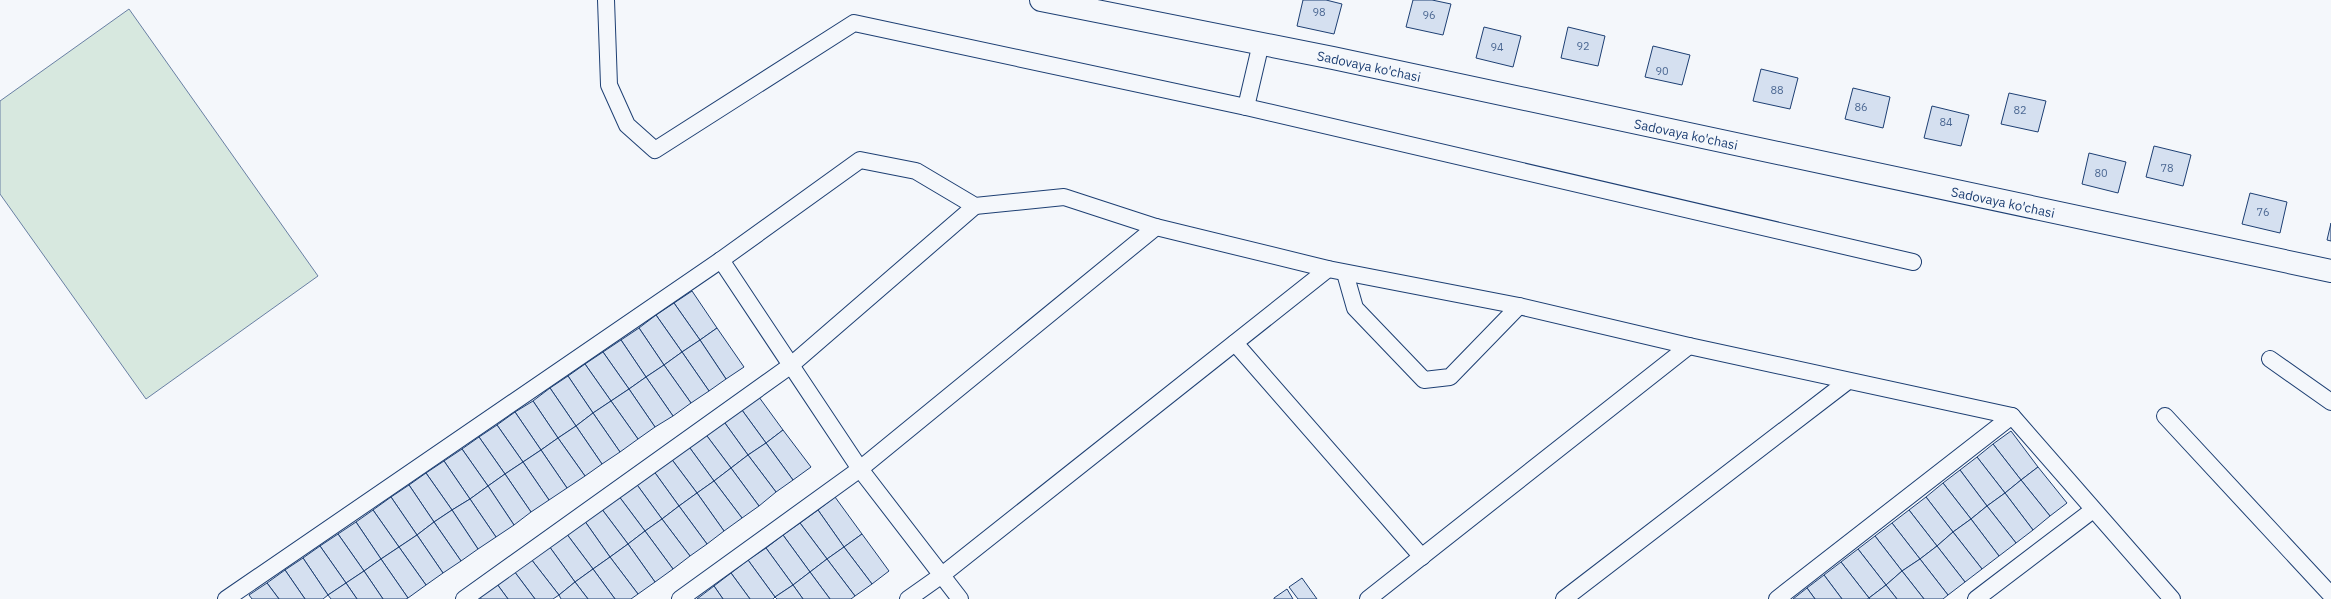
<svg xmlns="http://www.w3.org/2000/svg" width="2331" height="599" font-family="'IBM Plex Sans',sans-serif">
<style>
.green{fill:#d7e8df;stroke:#687fa3}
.building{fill:#d5e0f0;stroke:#1d3f73}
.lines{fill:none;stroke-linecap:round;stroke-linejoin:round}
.lane-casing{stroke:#1d3f73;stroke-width:18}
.street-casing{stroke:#1d3f73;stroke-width:24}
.lane{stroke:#f4f7fb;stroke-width:16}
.street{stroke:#f4f7fb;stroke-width:22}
.labels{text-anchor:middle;stroke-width:3;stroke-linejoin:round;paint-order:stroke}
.number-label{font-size:11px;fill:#4b6792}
.street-label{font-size:13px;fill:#1d3f73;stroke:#f4f7fb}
</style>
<rect width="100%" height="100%" fill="#f4f7fb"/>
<path class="green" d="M129 9 318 276 146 399 0 194V101Z"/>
<g class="building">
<path d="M1303 0H1326L1342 4 1334 34 1297 26Z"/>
<path d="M1413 0H1432L1451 4 1443 35 1406 27Z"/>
<path d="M1484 27 1521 36 1513 67 1476 58Z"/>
<path d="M1568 27 1605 36 1598 66 1561 58Z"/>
<path d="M1653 46 1690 55 1682 85 1645 77Z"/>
<path d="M1761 69 1798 78 1790 109 1753 101Z"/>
<path d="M1853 88 1890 97 1883 128 1845 119Z"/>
<path d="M2009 93 2046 101 2038 132 2001 124Z"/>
<path d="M1932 106 1969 115 1961 146 1924 138Z"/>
<path d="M2154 146 2191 155 2183 186 2146 177Z"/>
<path d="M2089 153 2126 162 2118 193 2082 184Z"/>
<path d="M2250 193 2287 202 2280 233 2242 224Z"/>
<path d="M2331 223V241L2327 240Z"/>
<path d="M692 291 717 328 700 340 674 303Z"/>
<path d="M674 303 700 340 682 352 656 315Z"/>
<path d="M656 315 682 352 664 365 639 328Z"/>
<path d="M639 328 664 365 646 377 621 340Z"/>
<path d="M717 328 744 367 726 379 700 340Z"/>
<path d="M621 340 646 377 629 389 603 352Z"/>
<path d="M700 340 726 379 709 391 682 352Z"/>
<path d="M603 352 629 389 611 401 585 364Z"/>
<path d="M682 352 709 391 691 403 664 365Z"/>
<path d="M585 364 611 401 593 413 568 376Z"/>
<path d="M664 365 691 403 673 416 646 377Z"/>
<path d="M568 376 593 413 576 426 550 388Z"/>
<path d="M646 377 673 416 655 427 629 389Z"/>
<path d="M550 388 576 426 558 438 533 401Z"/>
<path d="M629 389 655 427 638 439 611 401Z"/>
<path d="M756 393 783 430 766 443 739 406Z"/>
<path d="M533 401 558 438 541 450 515 412Z"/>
<path d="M611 401 638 439 620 452 593 413Z"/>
<path d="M739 406 766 443 748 455 722 419Z"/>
<path d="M515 412 541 450 523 462 497 425Z"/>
<path d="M593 413 620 452 602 464 576 426Z"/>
<path d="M722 419 748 455 731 468 704 432Z"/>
<path d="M497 425 523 462 505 474 479 437Z"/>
<path d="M576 426 602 464 585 476 558 438Z"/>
<path d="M783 430 811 467 793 480 766 443Z"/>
<path d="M2011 431 2038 467 2021 480 1993 444Z"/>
<path d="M704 432 731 468 714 481 687 444Z"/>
<path d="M479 437 505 474 488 486 462 449Z"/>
<path d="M558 438 585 476 567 488 541 450Z"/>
<path d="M766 443 793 480 776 492 748 455Z"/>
<path d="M687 444 714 481 697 493 670 457Z"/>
<path d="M1993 444 2021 480 2005 493 1977 457Z"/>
<path d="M462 449 488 486 470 499 444 461Z"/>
<path d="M541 450 567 488 549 500 523 462Z"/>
<path d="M748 455 776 492 759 506 731 468Z"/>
<path d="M670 457 697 493 679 506 653 470Z"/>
<path d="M1977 457 2005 493 1987 506 1960 470Z"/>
<path d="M444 461 470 499 452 510 426 473Z"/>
<path d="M523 462 549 500 531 512 505 474Z"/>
<path d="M2038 467 2067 503 2050 516 2021 480Z"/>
<path d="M731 468 759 506 742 518 714 481Z"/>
<path d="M653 470 679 506 662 519 635 482Z"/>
<path d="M1960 470 1987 506 1971 519 1943 483Z"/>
<path d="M426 473 452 510 434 522 409 485Z"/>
<path d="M505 474 531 512 514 525 488 486Z"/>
<path d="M2021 480 2050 516 2033 530 2005 493Z"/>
<path d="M714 481 742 518 724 531 697 493Z"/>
<path d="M635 482 662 519 645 531 618 495Z"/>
<path d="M1943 483 1971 519 1953 532 1926 497Z"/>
<path d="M409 485 434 522 417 535 391 497Z"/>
<path d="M488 486 514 525 496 537 470 499Z"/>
<path d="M697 493 724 531 707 544 679 506Z"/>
<path d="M2005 493 2033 530 2016 543 1987 506Z"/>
<path d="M618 495 645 531 628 544 601 508Z"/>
<path d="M391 497 417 535 399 547 373 510Z"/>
<path d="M835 497 862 534 844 547 818 510Z"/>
<path d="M1926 497 1953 532 1937 546 1909 510Z"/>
<path d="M470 499 496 537 478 549 452 510Z"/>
<path d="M679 506 707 544 690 556 662 519Z"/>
<path d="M1987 506 2016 543 1999 556 1971 519Z"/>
<path d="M601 508 628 544 610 557 584 520Z"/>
<path d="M373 510 399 547 381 559 356 522Z"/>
<path d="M452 510 478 549 461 561 434 522Z"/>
<path d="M818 510 844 547 827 559 800 523Z"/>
<path d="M1909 510 1937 546 1920 559 1892 523Z"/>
<path d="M662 519 690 556 673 569 645 531Z"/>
<path d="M1971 519 1999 556 1982 569 1953 532Z"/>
<path d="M584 520 610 557 593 569 566 533Z"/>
<path d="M356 522 381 559 364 571 338 534Z"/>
<path d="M434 522 461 561 443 573 417 535Z"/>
<path d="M800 523 827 559 810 572 783 535Z"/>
<path d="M1892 523 1920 559 1902 571 1875 536Z"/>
<path d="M645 531 673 569 655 582 628 544Z"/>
<path d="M1953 532 1982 569 1965 582 1937 546Z"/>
<path d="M566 533 593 569 575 582 549 546Z"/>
<path d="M338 534 364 571 346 583 320 546Z"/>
<path d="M862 534 889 571 872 584 844 547Z"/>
<path d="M417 535 443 573 426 585 399 547Z"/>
<path d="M783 535 810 572 793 585 766 548Z"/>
<path d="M1875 536 1902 571 1886 585 1858 549Z"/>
<path d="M628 544 655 582 638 594 610 557Z"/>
<path d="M320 546 346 583 328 595 303 558Z"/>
<path d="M549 546 575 582 559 595 531 559Z"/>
<path d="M1937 546 1965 582 1948 595 1920 559Z"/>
<path d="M399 547 426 585 408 598 381 559Z"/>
<path d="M844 547 872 584 855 596 827 559Z"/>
<path d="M766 548 793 585 775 597 748 560Z"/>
<path d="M1858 549 1886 585 1869 598 1841 562Z"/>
<path d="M610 557 638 594 631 599H615L593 569Z"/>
<path d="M303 558 328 595 323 599H305L285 570Z"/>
<path d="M381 559 408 598 406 599H383L364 571Z"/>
<path d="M531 559 559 595 553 599H535L514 571Z"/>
<path d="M827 559 855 596 851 599H830L810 572Z"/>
<path d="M1920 559 1948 595 1943 599H1924L1902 571Z"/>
<path d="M748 560 775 597 773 599H750L731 573Z"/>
<path d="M1841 562 1869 598 1867 599H1842L1824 575Z"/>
<path d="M593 569 615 599H588L575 582Z"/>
<path d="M285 570 305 599H279L267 583Z"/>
<path d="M364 571 383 599H357L346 583Z"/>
<path d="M514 571 535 599H508L497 584Z"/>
<path d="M1902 571 1924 599H1897L1886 585Z"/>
<path d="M810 572 830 599H803L793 585Z"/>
<path d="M731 573 750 599H723L714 586Z"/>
<path d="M1824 575 1842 599H1815L1807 588Z"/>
<path d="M1302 578 1317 599H1298L1289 587Z"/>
<path d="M575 582 588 599H561L559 595Z"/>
<path d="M267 583 279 599H252L249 595Z"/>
<path d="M346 583 357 599H331L328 595Z"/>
<path d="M497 584 508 599H481L480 597Z"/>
<path d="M793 585 803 599H777L775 597Z"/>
<path d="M1886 585 1897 599H1870L1869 598Z"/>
<path d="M714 586 723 599H697Z"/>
<path d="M1807 588 1815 599H1793Z"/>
<path d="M1287 589 1293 599H1274V598Z"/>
</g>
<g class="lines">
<defs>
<g id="lane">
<path d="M606 0 609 85 627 125 655 150 854 23 1246 107 1913 262"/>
<path d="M1246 107 1261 43"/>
<path d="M721 260 860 469 960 599"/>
<path d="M1345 273 1355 308 1424 380 1450 377 1519 306"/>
<path d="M1235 343 1422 557"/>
<path d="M2270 359 2331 402"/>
<path d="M2165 416 2331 595"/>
<path d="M226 599 721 260 860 160 916 171 975 206 1064 197 1156 227 1328 269 1519 306 1689 346 2012 416 2172 599"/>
<path d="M464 599 790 366 975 206"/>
<path d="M680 599 860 469 1156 227"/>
<path d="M908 599 942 575 1328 269"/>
<path d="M1368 599 1689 346"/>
<path d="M1564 599 1848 381"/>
<path d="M1777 599 2012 416"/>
<path d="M1976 599 2093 510"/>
</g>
<path id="street" d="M1041 0 1333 58 2331 271"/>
</defs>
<use href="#lane" class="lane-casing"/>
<use href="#street" class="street-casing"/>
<use href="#lane" class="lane"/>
<use href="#street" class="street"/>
</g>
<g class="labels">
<g class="number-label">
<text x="1319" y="16">98</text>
<text x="1429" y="19">96</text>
<text x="1583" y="50">92</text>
<text x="1497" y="51">94</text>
<text x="1662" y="75">90</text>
<text x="1777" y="94">88</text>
<text x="1861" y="111">86</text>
<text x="2020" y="114">82</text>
<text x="1946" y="126">84</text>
<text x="2167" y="172">78</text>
<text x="2101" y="177">80</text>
<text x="2263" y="216">76</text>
</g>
<g class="street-label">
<text transform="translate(1369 66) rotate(12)" y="5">Sadovaya ko'chasi</text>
<text transform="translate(1686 134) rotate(12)" y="5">Sadovaya ko'chasi</text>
<text transform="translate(2003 202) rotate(12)" y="5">Sadovaya ko'chasi</text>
</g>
</g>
</svg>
